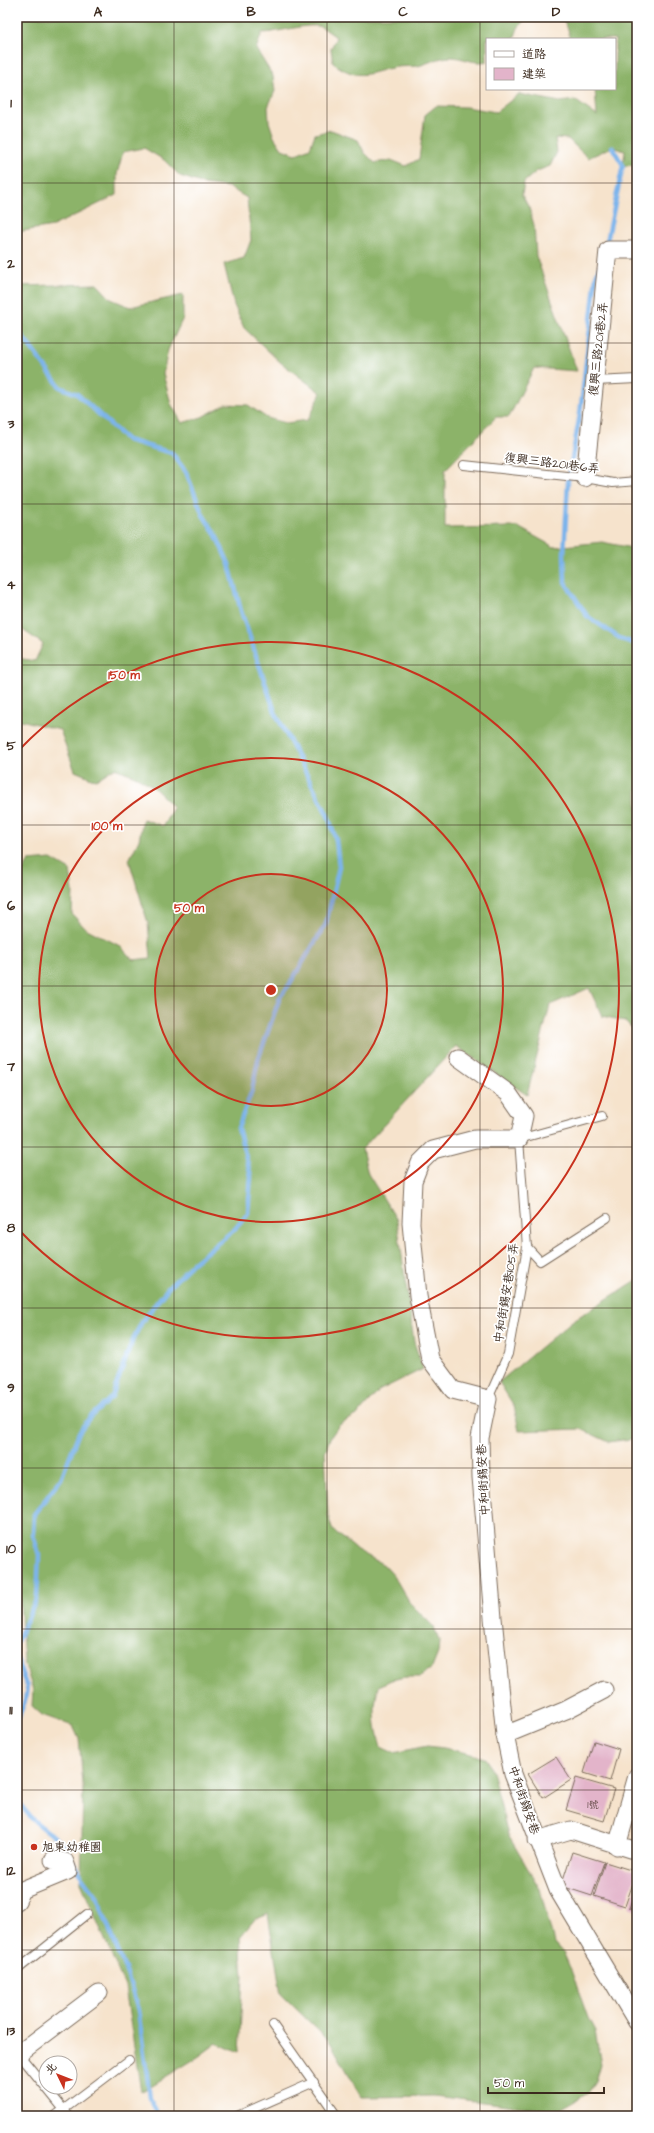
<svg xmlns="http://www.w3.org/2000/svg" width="654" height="2133" font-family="'Architects Daughter','LXGW WenKai TC',sans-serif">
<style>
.forest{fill:#8cb369;stroke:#646e44}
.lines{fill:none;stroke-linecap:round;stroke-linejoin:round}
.stream{stroke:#7bb4eb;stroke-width:4.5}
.building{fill:#e3b4ca}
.service-casing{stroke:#7c6b5b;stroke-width:10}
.minor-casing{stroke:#7c6b5b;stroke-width:19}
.service{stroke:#fff;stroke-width:8}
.minor{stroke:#fff;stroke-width:17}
.grid{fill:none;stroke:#3b2a1e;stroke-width:1;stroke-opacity:0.55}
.ring{fill:none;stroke:#c8321e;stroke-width:2}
.poi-dot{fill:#c8321e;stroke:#fff;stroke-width:1.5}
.labels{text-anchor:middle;stroke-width:3.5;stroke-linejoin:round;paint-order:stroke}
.number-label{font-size:10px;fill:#654c49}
.street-label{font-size:12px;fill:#3b2a1e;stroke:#fff}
.poi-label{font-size:12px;fill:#3b2a1e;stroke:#fff;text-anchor:start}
.centre{fill:#c8321e;stroke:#fff;stroke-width:2}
.ring-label{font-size:12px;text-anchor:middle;font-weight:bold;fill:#c8321e;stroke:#fff;stroke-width:3.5;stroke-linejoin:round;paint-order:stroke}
.neatline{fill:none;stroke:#3b2a1e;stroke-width:1.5}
.grid-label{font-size:13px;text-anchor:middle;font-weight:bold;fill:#3b2a1e}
</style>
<rect width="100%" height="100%" fill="#fff"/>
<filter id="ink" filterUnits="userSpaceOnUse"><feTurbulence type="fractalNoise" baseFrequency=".025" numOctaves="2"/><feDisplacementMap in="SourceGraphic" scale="8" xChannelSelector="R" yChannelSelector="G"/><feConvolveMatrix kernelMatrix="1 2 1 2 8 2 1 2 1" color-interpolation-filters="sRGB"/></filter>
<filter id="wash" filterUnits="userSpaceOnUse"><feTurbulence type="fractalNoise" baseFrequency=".012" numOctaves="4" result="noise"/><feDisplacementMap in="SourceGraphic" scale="16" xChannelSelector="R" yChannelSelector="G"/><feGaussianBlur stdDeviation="0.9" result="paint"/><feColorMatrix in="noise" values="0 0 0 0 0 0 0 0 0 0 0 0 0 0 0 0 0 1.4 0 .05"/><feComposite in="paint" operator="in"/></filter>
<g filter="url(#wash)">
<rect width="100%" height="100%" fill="#f6e3cc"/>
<g class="forest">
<path d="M17 17H527L518 28 514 39H487V61C475 65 463 57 451 57 439 57 429 63 418 66 411 67 404 66 397 67 367 72 361 83 333 63L331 49 336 37C331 34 327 30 322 27 310 22 277 33 262 33L256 49 273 76 275 91 268 107 269 122 274 137 282 149 296 154 310 148 315 134 331 130 358 140 364 152 375 163 391 160 406 166 419 159 425 115 436 106 466 107 496 112 519 94 560 102 575 100 597 116 595 89H615V39H570L568 29 562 17H637V165L623 166 625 151 612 147 588 158 568 139 555 138 557 152 550 166 537 171 524 182 522 195 529 208 534 225 536 256 577 371 534 368 509 417H496L445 470V528L518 527 554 547 602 542 637 549V1033L625 1021 602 1016 589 988 550 1005 527 1095 456 1046 362 1149 368 1174 397 1220 414 1342 423 1369 380 1390 357 1415 339 1425 330 1438 325 1452 328 1515 332 1529 357 1550 384 1565 394 1576 409 1602 434 1627 439 1640 438 1653 432 1668 419 1677H406L391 1680 379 1686C372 1707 375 1726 381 1747L394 1753 427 1746 444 1748 475 1755 488 1761 493 1775 508 1835 540 1889 554 1943 564 1954 571 1970 588 2018 595 2031 601 2065 596 2081 588 2093 557 2111 433 2096 362 2097 330 2042 281 1994 268 1914 255 1919 240 1937 243 1976 239 2053 217 2043 198 2057 141 2092 125 1987 81 1883 83 1785 79 1739 73 1726 42 1715 32 1706 33 1690 24 1662 20 1600 17 1585V880L29 861 51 859 70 870 73 892 72 914 85 928 120 946 133 960 151 958 148 923 129 860 139 840 143 819 163 826 173 808C155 785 141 777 114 768L96 780 75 771 60 730 17 719V658L35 661 43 644 17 626V286L97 284 111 299 130 307 183 295V318L168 350 163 374 171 404 182 423 202 417 226 404 248 405 267 418 286 423 308 420 321 393 280 362 244 328 234 305 224 264 244 258 251 240 247 198 228 187 204 184 180 176 164 160 144 148 123 152 117 174V195L53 226 17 232Z"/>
<path d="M637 1280V1438L609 1442 581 1429 519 1431 514 1406 499 1382 572 1321Z"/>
</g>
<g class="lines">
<g class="stream">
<path d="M606 246 623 165 612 147"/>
<path d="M599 268 596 276 580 414 568 481 564 554 565 582 587 616 621 639 637 644"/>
<path d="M17 329 60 387 77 394 127 440 172 453 186 472 203 515 215 533 229 564 241 611 275 712 328 816 336 840 339 867 326 924 289 985 280 997 258 1060 252 1090 238 1128 251 1176 248 1213 235 1229 193 1263 168 1288 143 1320 133 1339 112 1397 90 1417 79 1432 61 1479 34 1514 33 1535 39 1555 37 1598 17 1641"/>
<path d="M17 1660 27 1687 25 1701 17 1721"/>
<path d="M17 1801 33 1820 61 1842 79 1873 97 1897 128 1977 138 2010 150 2097 159 2116"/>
<path d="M17 1915 23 1903"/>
</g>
</g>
<g id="blocks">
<g class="building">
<path d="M594 1741 619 1749 610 1781 584 1773Z"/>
<path d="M556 1757 571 1780 543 1798 528 1774Z"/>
<path d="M576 1778 614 1789 604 1821 566 1810Z"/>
<path d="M637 1804V1827L631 1825Z"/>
<path d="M572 1852 604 1862 592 1896 561 1886Z"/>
<path d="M605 1862 637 1872 625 1906 594 1896Z"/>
<path d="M637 1885V1911L629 1908Z"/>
</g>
</g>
</g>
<g filter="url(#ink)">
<use href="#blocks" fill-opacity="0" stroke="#7c6b5b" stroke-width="1"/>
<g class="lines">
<defs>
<g id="service">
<path d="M595 381 637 379"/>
<path d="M464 465 585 478 613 483 637 481"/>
<path d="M527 1247 540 1261 607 1218"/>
<path d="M488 1399 508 1354 527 1247 519 1139 602 1116"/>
<path d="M17 1970 87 1914"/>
<path d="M273 2025 337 2116"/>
<path d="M18 2053 69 2116"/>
<path d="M55 2116 129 2060"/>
<path d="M237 2116 314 2082"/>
</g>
<g id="minor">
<path d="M585 478 608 250H637"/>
<path d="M458 1057 508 1093 524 1116 519 1139H475L433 1150 420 1163 413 1181 411 1223 418 1296 430 1359 453 1390 488 1399 480 1438 481 1477 493 1618 505 1735 513 1774 558 1890 637 2022"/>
<path d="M505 1735 566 1710 604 1690"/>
<path d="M537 1840 571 1830 637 1851"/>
<path d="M617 1846 637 1776"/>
<path d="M17 1901 22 1890 68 1871 65 1862 53 1860"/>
<path d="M17 2055 99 1993"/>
</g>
</defs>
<use href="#service" class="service-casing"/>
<use href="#minor" class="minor-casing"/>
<use href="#service" class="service"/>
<use href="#minor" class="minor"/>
</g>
</g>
<path class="grid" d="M174 17V2116M327 17V2116M480 17V2116M17 183H637M17 343H637M17 504H637M17 665H637M17 825H637M17 986H637M17 1147H637M17 1308H637M17 1468H637M17 1629H637M17 1790H637M17 1950H637"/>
<circle cx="271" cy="990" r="116" fill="#c8321e" fill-opacity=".12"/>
<g class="ring">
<circle cx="271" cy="990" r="116"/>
<circle cx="271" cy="990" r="232"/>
<path d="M19 750A348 348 0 1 1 19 1230"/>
</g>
<circle class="poi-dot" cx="34" cy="1847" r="4"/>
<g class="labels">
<g class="number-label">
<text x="593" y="1808">1號</text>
</g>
<g class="street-label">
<text transform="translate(598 349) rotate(-84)" y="4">復興三路201巷2弄</text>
<text transform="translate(552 463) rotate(7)" y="4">復興三路201巷6弄</text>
<text transform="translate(506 1293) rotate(-81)" y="4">中和街錫安巷105弄</text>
<text transform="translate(483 1480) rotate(-93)" y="4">中和街錫安巷</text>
<text transform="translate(524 1800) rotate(71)" y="4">中和街錫安巷</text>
</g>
<g class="poi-label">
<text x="42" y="1851">旭東幼稚園</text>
</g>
</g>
<circle cx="271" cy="990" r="6" class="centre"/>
<g class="ring-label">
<text x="124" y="679">150 m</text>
<text x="107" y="830">100 m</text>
<text x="189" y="912">50 m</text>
</g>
<rect width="654" height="2133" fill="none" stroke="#fff" stroke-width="44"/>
<rect x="486" y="38" width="130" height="52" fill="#ffffff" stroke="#b1aaa5"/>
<rect x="494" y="51" width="20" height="6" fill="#ffffff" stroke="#b1aaa5"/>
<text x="522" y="58" font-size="12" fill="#3b2a1e">道路</text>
<rect x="494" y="68" width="20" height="12" fill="#e3b4ca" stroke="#b1aaa5"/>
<text x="522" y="78" font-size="12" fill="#3b2a1e">建築</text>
<g transform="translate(58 2075) rotate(313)"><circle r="19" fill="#ffffff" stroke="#b1aaa5"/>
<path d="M0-3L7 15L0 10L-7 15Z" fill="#c8321e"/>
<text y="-6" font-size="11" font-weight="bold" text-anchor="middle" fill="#3b2a1e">北</text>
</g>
<path d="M488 2087v6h116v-6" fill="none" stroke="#3b2a1e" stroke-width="2"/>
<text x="494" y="2087" font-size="12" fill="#3b2a1e" stroke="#ffffff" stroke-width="3" paint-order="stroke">50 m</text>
<rect x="22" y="22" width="610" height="2089" class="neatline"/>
<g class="grid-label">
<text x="98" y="16">A</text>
<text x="251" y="16">B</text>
<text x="403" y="16">C</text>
<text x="556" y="16">D</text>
<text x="11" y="107">1</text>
<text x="11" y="268">2</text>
<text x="11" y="428">3</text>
<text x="11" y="589">4</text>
<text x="11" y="750">5</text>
<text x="11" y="910">6</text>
<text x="11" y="1071">7</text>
<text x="11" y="1232">8</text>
<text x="11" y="1392">9</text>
<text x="11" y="1553">10</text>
<text x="11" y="1714">11</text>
<text x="11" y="1875">12</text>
<text x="11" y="2035">13</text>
</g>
</svg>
